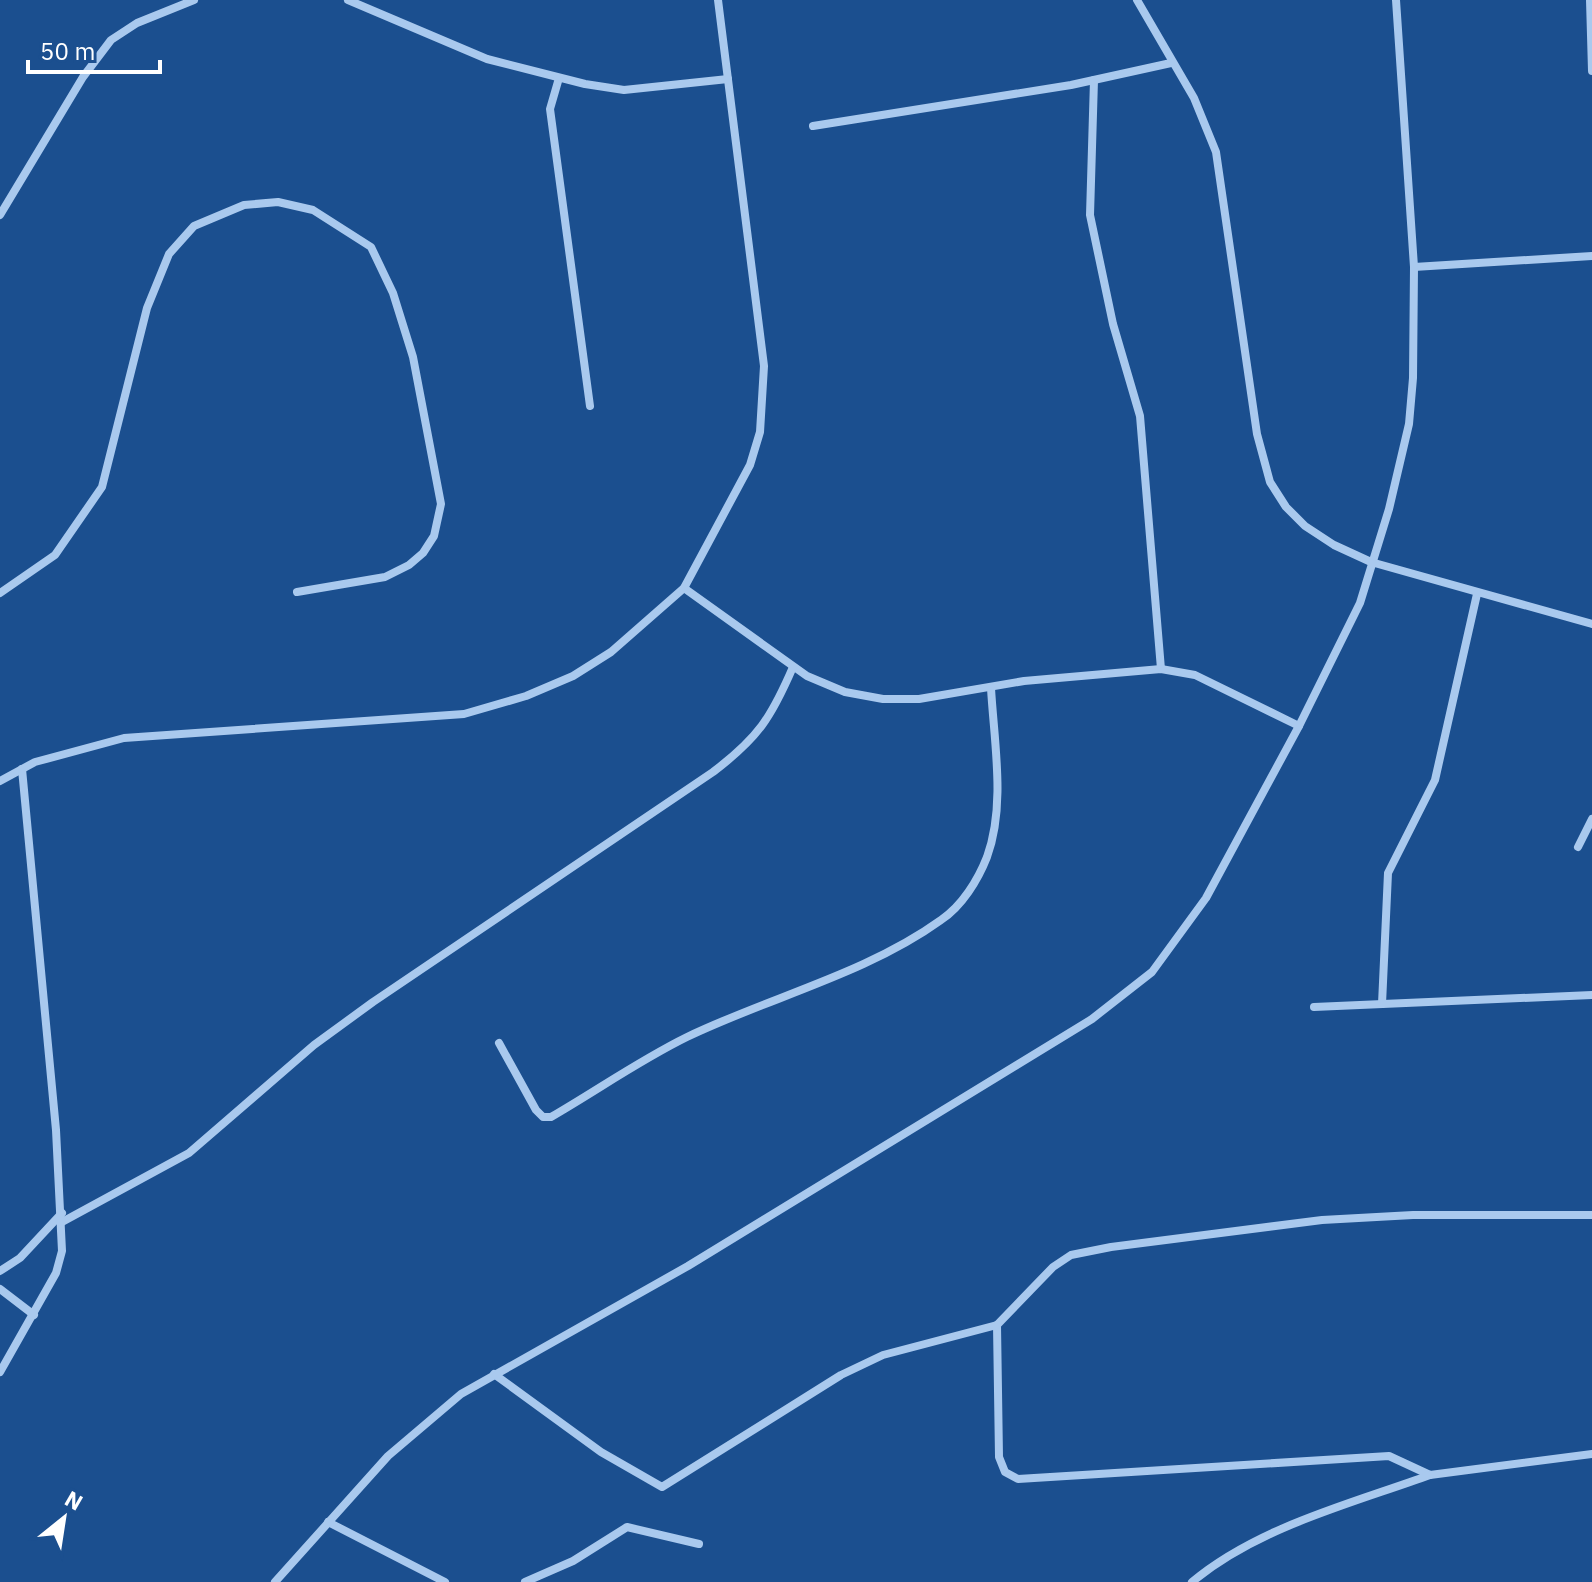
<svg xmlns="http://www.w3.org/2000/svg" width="1592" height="1582" font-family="'IBM Plex Sans',sans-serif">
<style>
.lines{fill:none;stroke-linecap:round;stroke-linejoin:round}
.street{stroke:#a9c9ee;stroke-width:8}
</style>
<rect width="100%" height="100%" fill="#1b4f8f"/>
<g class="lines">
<g class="street">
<path d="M348 0 487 59 585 84 624 90 728 79"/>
<path d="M1137 0 1194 98 1216 152 1257 434 1270 482 1286 507 1305 526 1334 545 1371 562 1592 624"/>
<path d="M1590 0 1592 71"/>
<path d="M559 78 550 109 590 406"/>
<path d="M1094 80 1090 215 1113 324 1140 416 1161 669"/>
<path d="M813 126 1071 85 1171 63"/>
<path d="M0 215 83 77 111 40 137 23 194 0"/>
<path d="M1414 267 1592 256"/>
<path d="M684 588 807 676 845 692 883 699H919L1024 681 1161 669 1195 675 1299 726"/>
<path d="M0 593 55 555 102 487 147 308 169 254 194 226 244 205 278 202 313 210 371 247 393 293 413 357 441 504 434 536 423 553 409 565 385 577 297 592"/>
<path d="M0 781 35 762 124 738 464 714 526 696 573 676 611 652 684 588 750 465 760 432 764 366 718 0"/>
<path d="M1578 847 1592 819"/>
<path d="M1382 1004 1388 873 1435 780 1477 594"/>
<path d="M1314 1007 1592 995"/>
<path d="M499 1043 536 1110 543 1117H551C596 1091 640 1060 687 1037 770 997 866 974 941 920 962 906 978 880 987 857 1006 805 994 742 991 688"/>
<path d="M62 1222 189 1153 314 1045 373 1002 713 772C758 738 771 718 793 667"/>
<path d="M0 1271 20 1258 62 1213"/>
<path d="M0 1289 34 1315"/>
<path d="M997 1325 999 1457 1005 1472 1018 1479 1389 1456 1430 1475 1592 1454"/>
<path d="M0 1372 56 1273 62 1251 56 1130 22 769"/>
<path d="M494 1374 601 1452 662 1487 841 1375 883 1355 997 1325 1053 1267 1071 1255 1111 1247 1322 1220 1413 1215H1592"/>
<path d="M328 1522 445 1582"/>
<path d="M275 1582 388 1456 461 1394 688 1266 1092 1019 1152 972 1206 898 1299 726 1360 603 1389 509 1409 424 1413 378 1414 267 1396 0"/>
<path d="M525 1582 573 1561 627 1527 699 1544"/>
<path d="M1192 1582C1258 1527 1350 1504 1430 1475"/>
</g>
</g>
<g transform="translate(64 1518) rotate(30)" stroke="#1b4f8f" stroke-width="6" paint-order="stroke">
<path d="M0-6L14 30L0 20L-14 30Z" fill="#ffffff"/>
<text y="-12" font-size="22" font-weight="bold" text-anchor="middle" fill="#ffffff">N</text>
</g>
<path d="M28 60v12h132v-12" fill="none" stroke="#ffffff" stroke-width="4"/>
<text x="40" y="60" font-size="24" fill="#ffffff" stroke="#1b4f8f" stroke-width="6" paint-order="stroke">50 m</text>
</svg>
